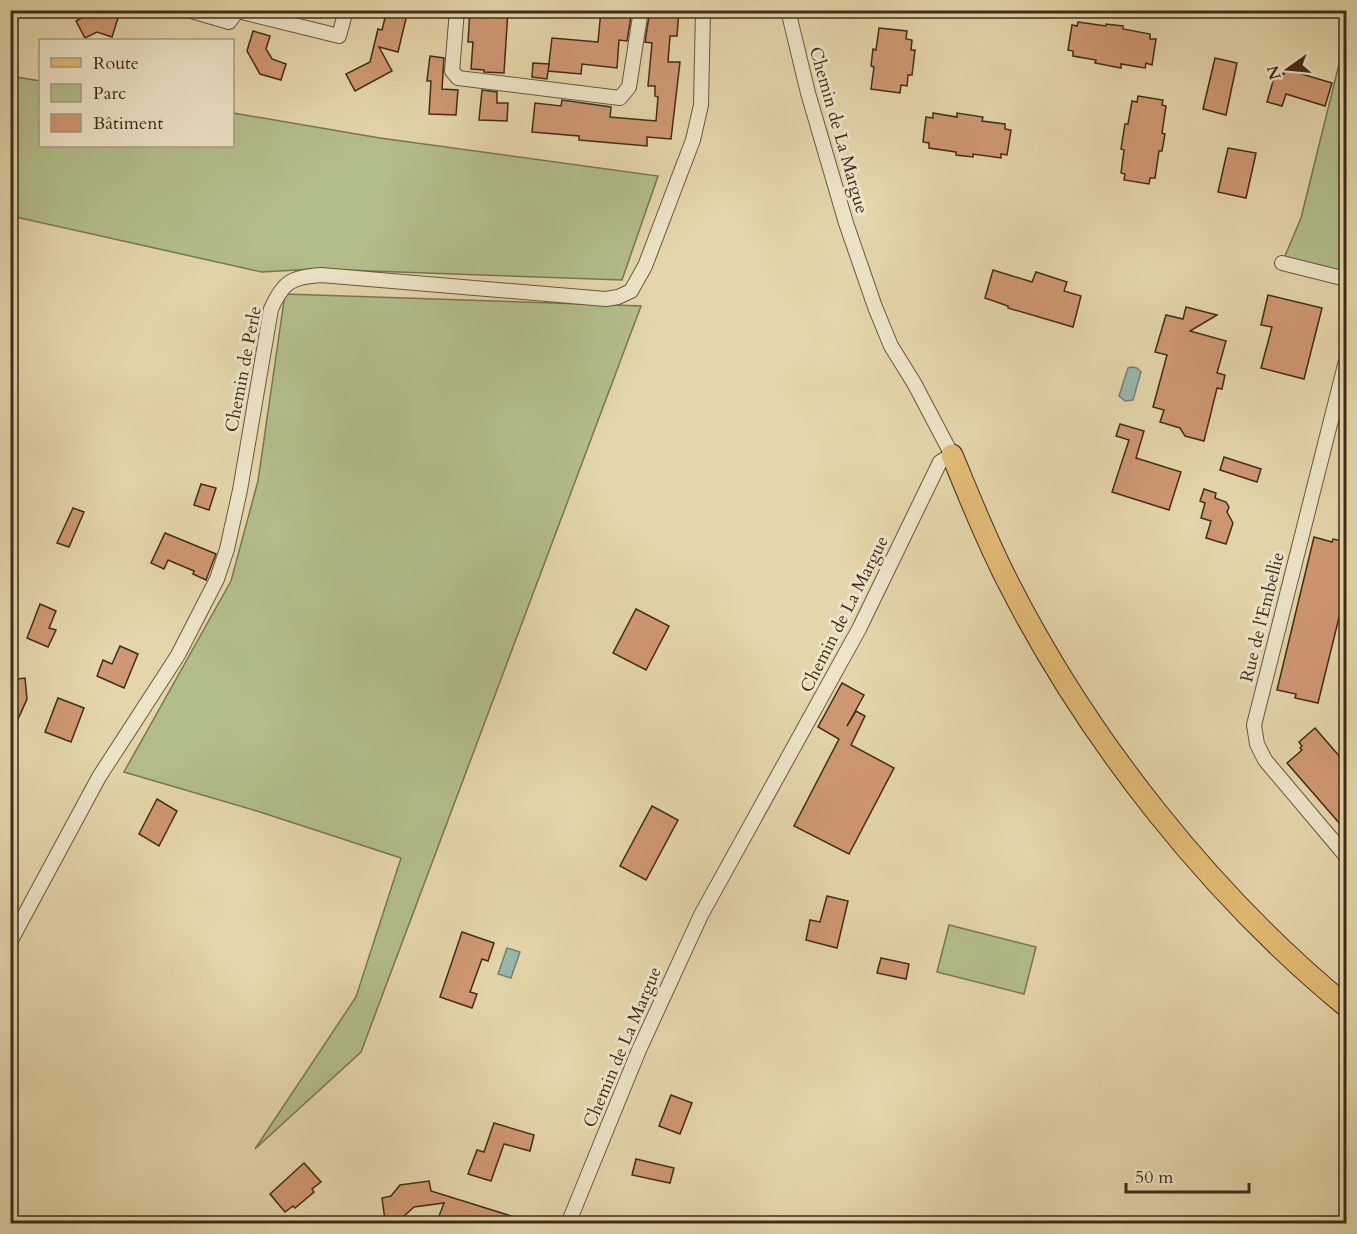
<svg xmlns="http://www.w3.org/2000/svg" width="1357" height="1234" font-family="Cardo,serif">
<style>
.green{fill:#b2be8a;stroke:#787651;stroke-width:1.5}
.water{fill:#97b8af;stroke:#748073;stroke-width:1.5}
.building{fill:#cf9872;stroke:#3f2d18;stroke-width:1.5}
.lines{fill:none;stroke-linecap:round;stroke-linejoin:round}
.street-casing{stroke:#68573c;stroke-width:16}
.primary-casing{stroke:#3f2d18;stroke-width:23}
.street{stroke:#ede4c8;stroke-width:14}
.primary{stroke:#e2bb75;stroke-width:21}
.labels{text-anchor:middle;stroke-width:6;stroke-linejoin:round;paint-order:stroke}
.street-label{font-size:18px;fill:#3f2d18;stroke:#ede4c8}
</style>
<rect width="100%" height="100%" fill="#e4d6aa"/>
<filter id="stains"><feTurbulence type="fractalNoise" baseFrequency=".00333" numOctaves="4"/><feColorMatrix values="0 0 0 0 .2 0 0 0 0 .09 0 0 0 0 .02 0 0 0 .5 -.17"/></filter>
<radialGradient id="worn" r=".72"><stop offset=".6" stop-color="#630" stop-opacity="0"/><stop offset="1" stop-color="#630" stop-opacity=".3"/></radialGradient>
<g class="green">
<path d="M1346 36V279L1282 263 1301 218Z"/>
<path d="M10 76 40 81V146H232L233 113 380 138 658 176 622 280 315 269 262 272 11 216Z"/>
<path d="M285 294 641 306 361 1052 255 1149 356 997 401 858 260 812 124 772 231 581 258 481Z"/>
<path d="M949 925 1036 947 1024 994 937 972Z"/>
</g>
<g class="water">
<path d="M1132 367 1137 368 1141 372 1133 400 1125 401 1119 396 1128 368Z"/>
<path d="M507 948 520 952 511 978 498 974Z"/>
</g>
<g class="building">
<path d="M387 10H408L398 52 379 47 392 71 355 91 346 74 370 62 378 29 382 30Z"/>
<path d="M470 10H508L504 73 484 72V70L471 69 473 42H468Z"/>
<path d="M601 10H632L627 41 619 40 617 68 582 64 581 74 548 71 552 38 598 42Z"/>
<path d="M650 10H679L677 36H670L668 62H680L671 139 647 137V146L579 140V136L532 132 535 103 561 106 562 100 611 107 610 117 656 121 658 97 655 96V86H648L652 43 645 42Z"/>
<path d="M94 11 118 18 112 37 97 32 85 38 76 21Z"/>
<path d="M1078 22 1106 26V24L1123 26V29L1150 34V39H1156L1152 65 1146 63 1145 68 1121 64V68L1095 63 1096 60 1073 56V51L1068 50 1072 25 1077 26Z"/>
<path d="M879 28 907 31 906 39 912 40 911 50H915L912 75H908L907 86 901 85 900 93 871 89 874 67 871 66 873 49 876 50Z"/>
<path d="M253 31 270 36 266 49 272 59 286 64 281 80 260 74 247 51Z"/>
<path d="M430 56 444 58 442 89 458 90 456 115 429 114 431 81H427Z"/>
<path d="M1215 58 1237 63 1226 115 1203 109Z"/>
<path d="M533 63 549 64 547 79 532 77Z"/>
<path d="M1285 69 1332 83 1325 106 1286 94 1282 106 1267 102 1276 71 1284 74Z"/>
<path d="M482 90 497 92V103H508L507 121 479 120Z"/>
<path d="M1138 96 1163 100 1162 105 1166 106 1162 133 1165 134 1162 151H1159L1155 178H1150L1149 184 1124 180 1125 174 1121 173 1124 150 1121 149 1125 124H1128L1132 101 1137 102Z"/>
<path d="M933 113 957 117V113L983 117 982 121 1005 124V129L1011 130 1007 155 1001 154V158L973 154V157L956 155V152L929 148V143L923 142 926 117 933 118Z"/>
<path d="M1228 148 1256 153 1246 198 1218 192Z"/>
<path d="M993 270 1032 282 1036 272 1067 282 1064 291 1081 296 1073 327 1008 308V306L985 298Z"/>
<path d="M1268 295 1322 308 1304 379 1261 368 1272 327 1261 325Z"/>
<path d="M1186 307 1217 315 1190 331 1226 341 1217 373 1225 375 1222 389 1217 388 1204 441 1185 436 1180 428 1160 422 1164 410 1153 407 1167 355 1155 352 1166 315 1183 319Z"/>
<path d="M1120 424 1144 431 1136 458 1181 472 1169 510 1112 492 1129 440 1116 436Z"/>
<path d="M1224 457 1261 469 1257 482 1220 470Z"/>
<path d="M201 484 216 488 209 510 194 505Z"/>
<path d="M1204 489 1216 493 1215 498 1226 502 1229 507 1227 512 1233 523 1226 544 1206 538 1211 521 1201 518 1205 503 1200 501Z"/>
<path d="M73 508 84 512 69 547 57 543Z"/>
<path d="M165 533 216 554 206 580 193 574 194 571 168 560 164 569 151 563Z"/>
<path d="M1314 537 1332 542 1333 539 1347 542V585L1318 703 1295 698 1296 694 1277 690Z"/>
<path d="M40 604 56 611 49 628 56 630 48 647 27 638Z"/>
<path d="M636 609 669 626 646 670 613 653Z"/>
<path d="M120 646 138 654 124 688 97 676 103 660 112 664Z"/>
<path d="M25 678 27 699 10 737V680Z"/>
<path d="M842 683 864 695 847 726 856 711 865 716 851 745 894 768 849 854 794 826 839 739 818 727Z"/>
<path d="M58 698 84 708 71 742 45 732Z"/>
<path d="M1315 728 1347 765V832L1287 763 1302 750 1300 748 1302 746 1299 742Z"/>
<path d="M157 799 177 811 159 846 139 834Z"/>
<path d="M652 806 678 820 646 880 620 866Z"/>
<path d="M827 896 848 901 837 948 806 940 810 920 820 922Z"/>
<path d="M462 932 494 943 488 961 482 959 470 992 477 994 472 1008 440 997Z"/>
<path d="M881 958 909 964 906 979 877 973Z"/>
<path d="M671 1095 692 1103 680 1134 659 1126Z"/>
<path d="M494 1123 534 1135 530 1151 504 1144 491 1181 468 1174 477 1150 484 1152Z"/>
<path d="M636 1159 674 1168 670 1183 632 1175Z"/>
<path d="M304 1163 321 1182 312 1189 314 1192 295 1208 293 1206 285 1212 270 1194Z"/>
<path d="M429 1181 431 1191 524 1220V1224H436L444 1203 414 1207 403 1217 385 1220 382 1198 391 1196 400 1185Z"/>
</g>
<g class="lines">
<defs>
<g id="street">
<path d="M188 10 229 22 238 10"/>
<path d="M457 10 452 71 458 78 620 98 629 87 641 10"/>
<path d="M238 11 339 36 346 10"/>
<path d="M1282 263 1346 279"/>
<path d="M1346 361 1254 725 1257 744 1265 760 1346 856"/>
<path d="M10 942 99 777 178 655 217 579 227 549 240 490 271 309C283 282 291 277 321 275L606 299 618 297 631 291 645 266 693 140 701 105 703 10"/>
<path d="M568 1224 639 1050 701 915 859 629 940 462 952 455 914 383 891 346 875 307 846 223 808 93 788 10"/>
</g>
<path id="primary" d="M952 455C970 498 987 542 1009 584 1089 741 1210 894 1346 1006"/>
</defs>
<use href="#street" class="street-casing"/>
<use href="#primary" class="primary-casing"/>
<use href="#street" class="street"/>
<use href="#primary" class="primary"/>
</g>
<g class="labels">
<g class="street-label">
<text transform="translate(839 130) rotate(74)" y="6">Chemin de La Margue</text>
<text transform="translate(243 369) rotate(-79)" y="6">Chemin de Perle</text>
<text transform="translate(844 614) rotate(-63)" y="6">Chemin de La Margue</text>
<text transform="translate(1262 617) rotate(-76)" y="6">Rue de l'Embellie</text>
<text transform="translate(622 1047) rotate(-67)" y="6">Chemin de La Margue</text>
</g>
</g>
<rect width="1357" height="1234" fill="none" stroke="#e4d6aa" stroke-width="36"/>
<rect x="12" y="12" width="1333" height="1210" fill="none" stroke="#3f2d18" stroke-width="3"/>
<rect x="18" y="18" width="1321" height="1198" fill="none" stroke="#3f2d18" stroke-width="1.5"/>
<rect x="39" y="39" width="195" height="108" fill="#ede4c8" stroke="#a79b82" stroke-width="1.5"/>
<rect x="51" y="58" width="30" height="9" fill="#e2bb75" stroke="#a79b82" stroke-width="1.5"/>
<text x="93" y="69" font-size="18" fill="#3f2d18">Route</text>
<rect x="51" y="84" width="30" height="18" fill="#b2be8a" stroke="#a79b82" stroke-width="1.5"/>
<text x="93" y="99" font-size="18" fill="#3f2d18">Parc</text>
<rect x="51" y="114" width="30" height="18" fill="#cf9872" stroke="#a79b82" stroke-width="1.5"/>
<text x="93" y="129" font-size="18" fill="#3f2d18">Bâtiment</text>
<g transform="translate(1288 69) rotate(255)" stroke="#ede4c8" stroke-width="4.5" paint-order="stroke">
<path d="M0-4.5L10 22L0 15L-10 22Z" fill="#3f2d18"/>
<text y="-9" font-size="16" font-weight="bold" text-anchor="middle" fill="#3f2d18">N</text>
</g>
<path d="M1126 1183v9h123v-9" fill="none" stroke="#3f2d18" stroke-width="3"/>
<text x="1135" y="1183" font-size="18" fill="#3f2d18" stroke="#ede4c8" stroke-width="4.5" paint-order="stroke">50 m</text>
<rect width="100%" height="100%" filter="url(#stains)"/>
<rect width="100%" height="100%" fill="url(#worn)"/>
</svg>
